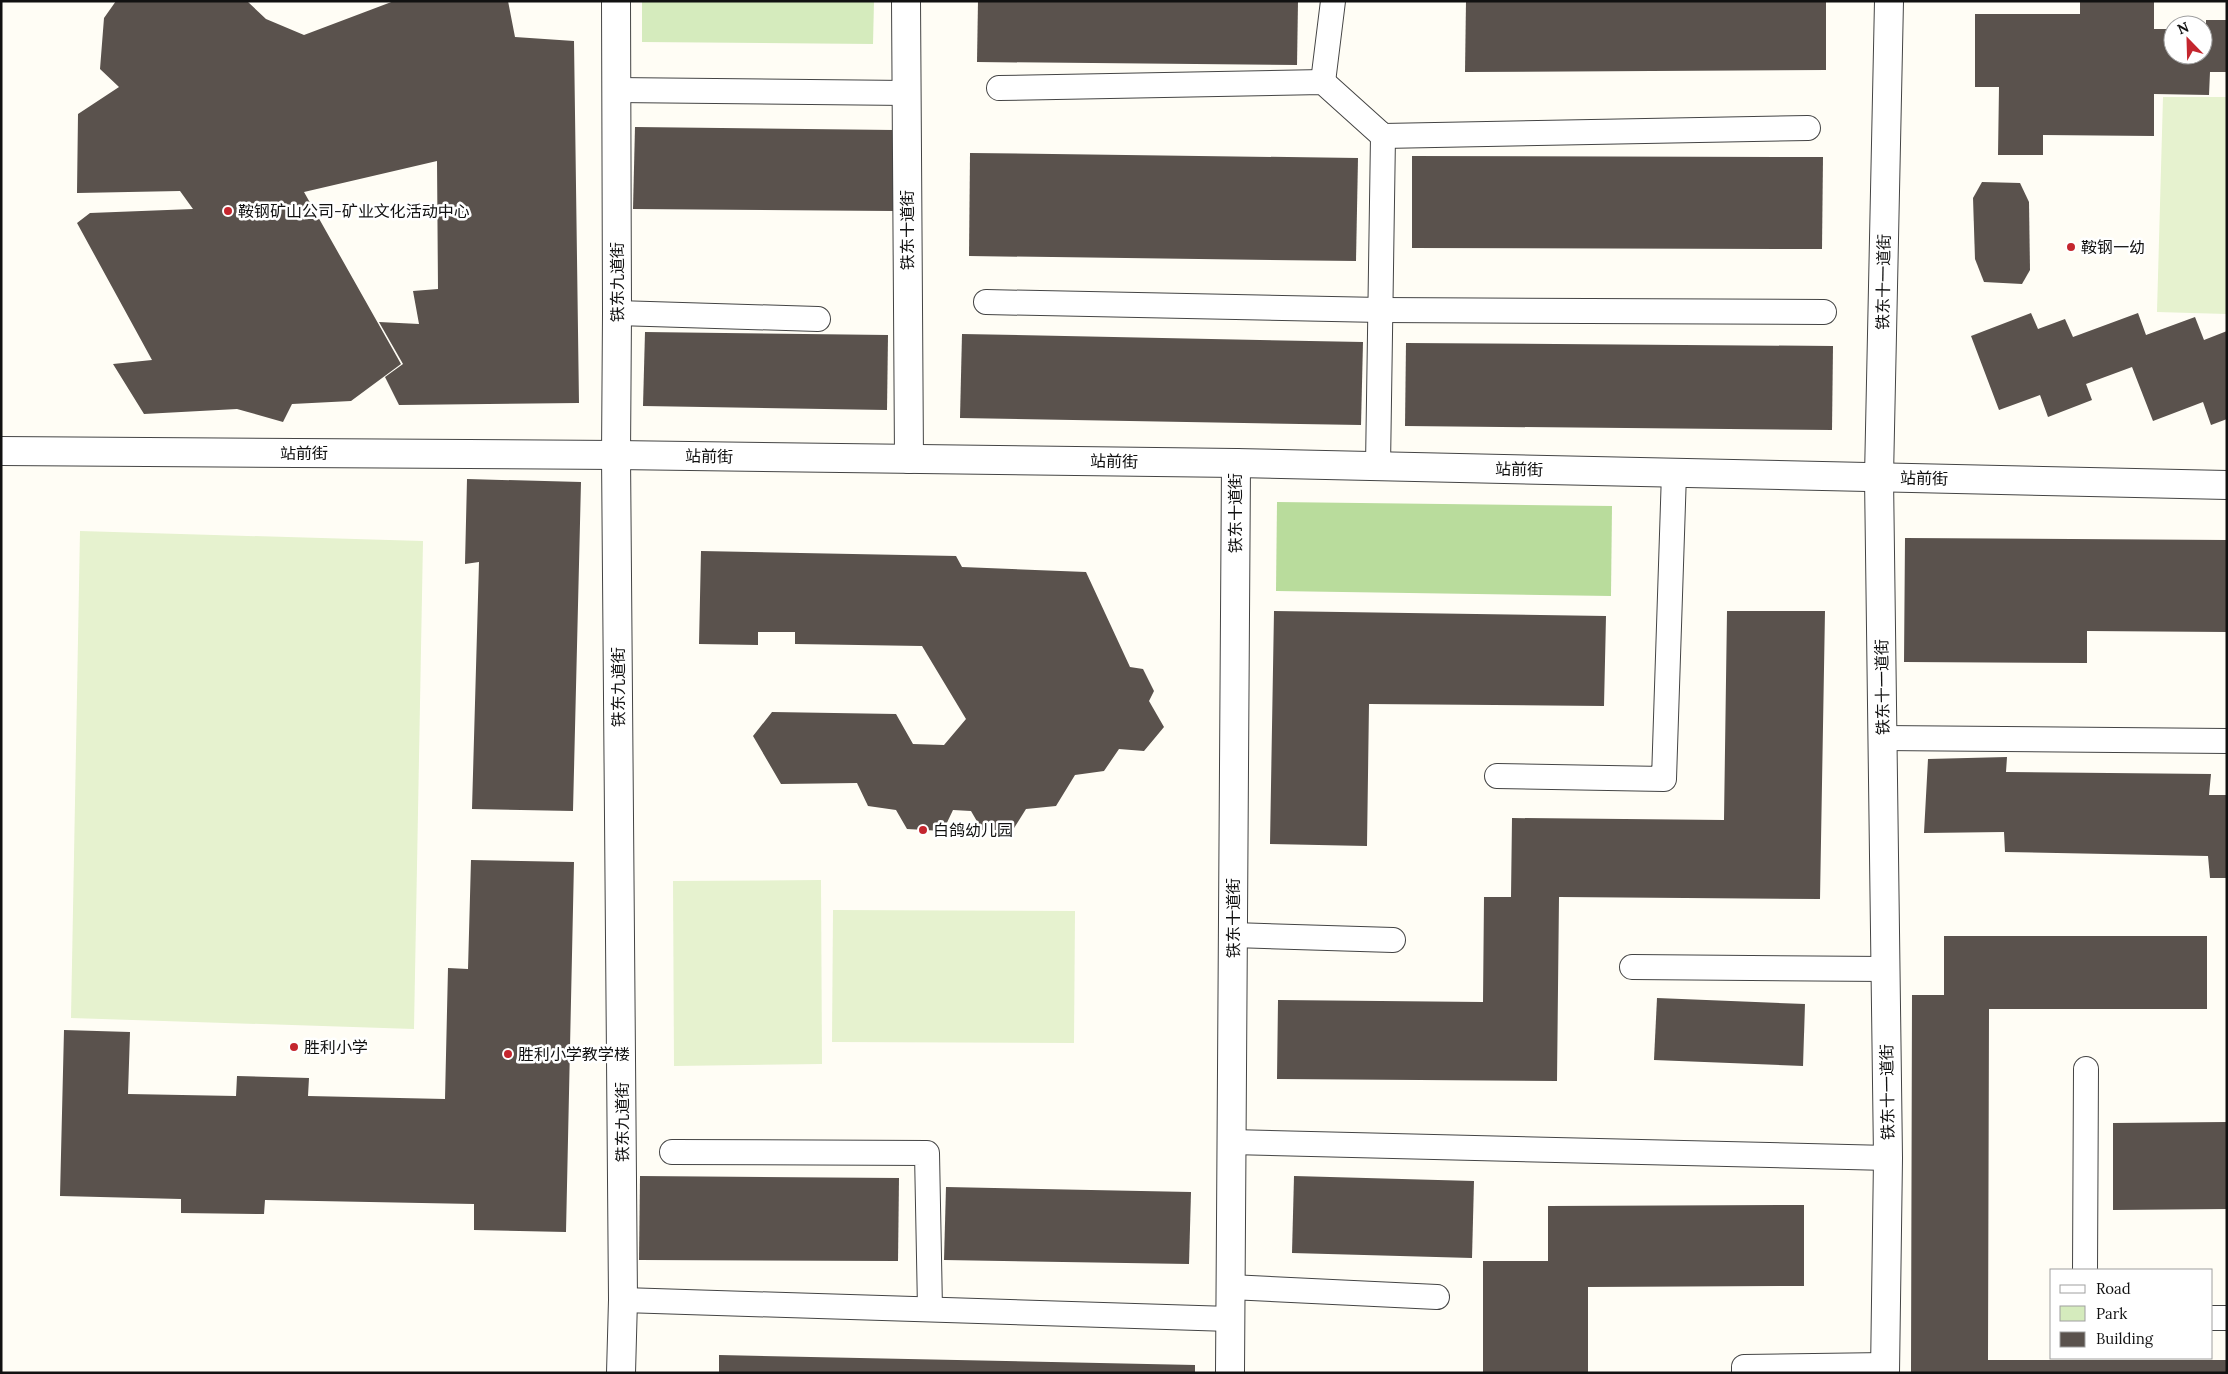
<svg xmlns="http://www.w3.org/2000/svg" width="2228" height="1374" font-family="Lora,'Noto Sans SC',serif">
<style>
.green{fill:#d5ebbd}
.forest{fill:#b9dc9c}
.pitch{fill:#e6f2cf}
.building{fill:#5a524d}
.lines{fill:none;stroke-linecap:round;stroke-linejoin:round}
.lane-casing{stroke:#444;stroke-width:26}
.street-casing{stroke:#444;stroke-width:30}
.lane{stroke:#fff;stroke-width:24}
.street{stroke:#fff;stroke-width:28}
.poi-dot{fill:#c4262e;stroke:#fff;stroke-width:2}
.labels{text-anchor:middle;stroke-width:5;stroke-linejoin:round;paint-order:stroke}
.poi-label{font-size:16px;fill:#111;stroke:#fff;text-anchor:start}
.street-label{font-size:16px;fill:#111;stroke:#fff}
</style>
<rect width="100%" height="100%" fill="#fffdf5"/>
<path class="green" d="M642 1H874L873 44 642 42Z"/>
<path class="forest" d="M1277 502 1612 506 1611 596 1276 591Z"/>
<g class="pitch">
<path d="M2163 97H2227V314L2157 312Z"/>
<path d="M80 531 423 541 414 1029 71 1018Z"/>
<path d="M821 880 822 1064 674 1066 673 881Z"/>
<path d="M833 910 1075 911 1074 1043 832 1042Z"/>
</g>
<g class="building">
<path d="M116 1H247L266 19 304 35 394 1H508L515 37 574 41 579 403 399 405 385 377 403 364 379 322 419 324 413 291 438 289 437 161 304 192 401 364 351 401 292 404 283 422 237 409 144 414 113 364 152 360 77 223 90 213 193 209 180 191 77 193 78 114 119 87 100 69 104 18Z"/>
<path d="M978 1H1298L1297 65 977 62Z"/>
<path d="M1466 1H1826V70L1465 72Z"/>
<path d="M2080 1H2154V29H2173V55H2203V29H2206V20H2227V72H2210L2209 95 2154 94V136L2043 135V155H1998L1999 87H1975V14H2080Z"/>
<path d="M635 127 894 130 893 211 633 209Z"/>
<path d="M970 153 1358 158 1356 261 969 256Z"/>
<path d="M1412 156 1823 157 1822 249 1412 248Z"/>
<path d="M1982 182 2020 183 2029 202 2030 270 2022 284 1984 282 1975 259 1973 198Z"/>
<path d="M2031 313 2038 329 2065 319 2073 337 2138 313 2146 335 2195 317 2204 340 2227 331V419L2211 425 2203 402 2153 421 2132 367 2086 384 2092 400 2048 417 2040 395 1999 410 1971 336Z"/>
<path d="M645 332 888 335 887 410 643 406Z"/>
<path d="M962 334 1363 342 1361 425 960 418Z"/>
<path d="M1406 343 1833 346 1832 430 1405 426Z"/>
<path d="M467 479 581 482 573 811 472 809 479 562 465 564Z"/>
<path d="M1905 538 2227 540V632L2087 631V663L1904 662Z"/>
<path d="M701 551 956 556 962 567 1086 572 1130 667 1143 669 1154 691 1149 701 1164 727 1144 751 1119 749 1104 771 1075 775 1056 806 1026 809 1011 833 982 830 971 811 953 810 943 831 907 829 896 810 868 806 857 783 781 784 753 736 772 712 896 714 913 744 944 745 966 719 922 646 795 644V632H758V645L699 644Z"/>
<path d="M1274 611 1606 616 1604 706 1369 704 1367 846 1270 844Z"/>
<path d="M1727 611H1825L1820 899 1559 897 1557 1081 1277 1079 1278 1000 1483 1002 1484 897H1511L1512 818 1724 820Z"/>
<path d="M2007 757 2006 772 2211 774 2209 795H2227V878H2210L2208 856 2005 852 2004 832 1924 833 1928 759Z"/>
<path d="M471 860 574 862 566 1232 474 1230V1204L265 1200 264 1214 181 1213V1199L60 1196 64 1030 130 1032 128 1094 236 1096 237 1076 309 1078 308 1096 445 1099 448 968 468 969Z"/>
<path d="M1944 936H2207V1009H1989L1988 1360H2227V1373H1911L1912 995H1944Z"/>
<path d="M1657 998 1805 1004 1803 1066 1654 1060Z"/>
<path d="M2227 1122V1209L2113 1210V1123Z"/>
<path d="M640 1176 899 1178 898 1261 639 1260Z"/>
<path d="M1294 1176 1474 1181 1472 1258 1292 1253Z"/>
<path d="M946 1187 1191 1192 1189 1264 944 1260Z"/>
<path d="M1804 1205V1286L1588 1287V1373H1483V1261H1548V1206Z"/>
<path d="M719 1355 1195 1365V1373H719Z"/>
</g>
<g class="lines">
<defs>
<g id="lane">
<path d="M1323 82 1333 1"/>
<path d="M999 88 1323 82 1383 136 1808 128"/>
<path d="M616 90 907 93"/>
<path d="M986 302 1381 310 1824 312"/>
<path d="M617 313 818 319"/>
<path d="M1378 466 1383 136"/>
<path d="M1882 738 2227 741"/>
<path d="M1497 776 1664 779 1674 473"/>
<path d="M1233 935 1393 940"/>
<path d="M1632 967 1886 969"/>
<path d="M1231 1142 1888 1158"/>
<path d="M672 1152 927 1153 930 1309"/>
<path d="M2085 1270 2086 1069"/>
<path d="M1230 1287 1437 1297"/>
<path d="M623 1300 1230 1319"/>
<path d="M2212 1318H2227"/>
<path d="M1744 1373V1367L1885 1365"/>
</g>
<g id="street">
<path d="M616 1 617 313 616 455 623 1300 621 1373"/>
<path d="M906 1 909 459"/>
<path d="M1 451 616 455 1236 463 2227 485"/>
<path d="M1230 1373 1236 463"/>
<path d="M1885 1373 1888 1158 1879 477 1889 1"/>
</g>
</defs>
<use href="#lane" class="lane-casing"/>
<use href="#street" class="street-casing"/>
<use href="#lane" class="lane"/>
<use href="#street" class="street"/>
</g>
<g class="poi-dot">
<circle cx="228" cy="211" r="5"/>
<circle cx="2071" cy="247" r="5"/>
<circle cx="923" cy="830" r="5"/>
<circle cx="294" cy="1047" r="5"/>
<circle cx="508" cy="1054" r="5"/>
</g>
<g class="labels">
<g class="poi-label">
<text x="238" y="217">鞍钢矿山公司-矿业文化活动中心</text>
<text x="2081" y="253">鞍钢一幼</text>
<text x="933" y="836">白鸽幼儿园</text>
<text x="304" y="1053">胜利小学</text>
<text x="518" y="1060">胜利小学教学楼</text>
</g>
<g class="street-label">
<text transform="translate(907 230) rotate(-90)" y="6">铁东十道街</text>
<text transform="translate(617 282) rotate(-90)" y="6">铁东九道街</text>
<text transform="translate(1883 282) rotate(-89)" y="6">铁东十一道街</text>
<text x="304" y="459">站前街</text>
<text transform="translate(709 456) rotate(1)" y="6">站前街</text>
<text transform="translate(1114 461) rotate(1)" y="6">站前街</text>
<text transform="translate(1519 469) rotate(1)" y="6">站前街</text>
<text transform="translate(1924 478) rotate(1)" y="6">站前街</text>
<text transform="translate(1235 513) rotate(-90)" y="6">铁东十道街</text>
<text transform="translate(618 687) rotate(-90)" y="6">铁东九道街</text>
<text transform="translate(1882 687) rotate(-91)" y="6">铁东十一道街</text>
<text transform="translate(1233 918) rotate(-90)" y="6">铁东十道街</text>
<text transform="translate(1887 1092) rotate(-91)" y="6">铁东十一道街</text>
<text transform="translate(622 1122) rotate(-90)" y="6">铁东九道街</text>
</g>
</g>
<rect width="2228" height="1374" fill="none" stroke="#111111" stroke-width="5"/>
<rect x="2050" y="1269" width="162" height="90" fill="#ffffff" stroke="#a0a0a0"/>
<rect x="2060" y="1285" width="25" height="8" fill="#ffffff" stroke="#a0a0a0"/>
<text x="2096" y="1294" font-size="15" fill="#111111">Road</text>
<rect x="2060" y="1306" width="25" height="15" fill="#d5ebbd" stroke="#a0a0a0"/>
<text x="2096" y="1319" font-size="15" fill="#111111">Park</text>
<rect x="2060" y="1332" width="25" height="15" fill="#5a524d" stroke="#a0a0a0"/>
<text x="2096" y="1344" font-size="15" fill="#111111">Building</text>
<g transform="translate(2188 40) rotate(337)"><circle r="24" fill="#ffffff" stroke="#a0a0a0"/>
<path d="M0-4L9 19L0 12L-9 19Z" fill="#c4262e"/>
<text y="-8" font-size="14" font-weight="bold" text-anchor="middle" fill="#111111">N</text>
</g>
</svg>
